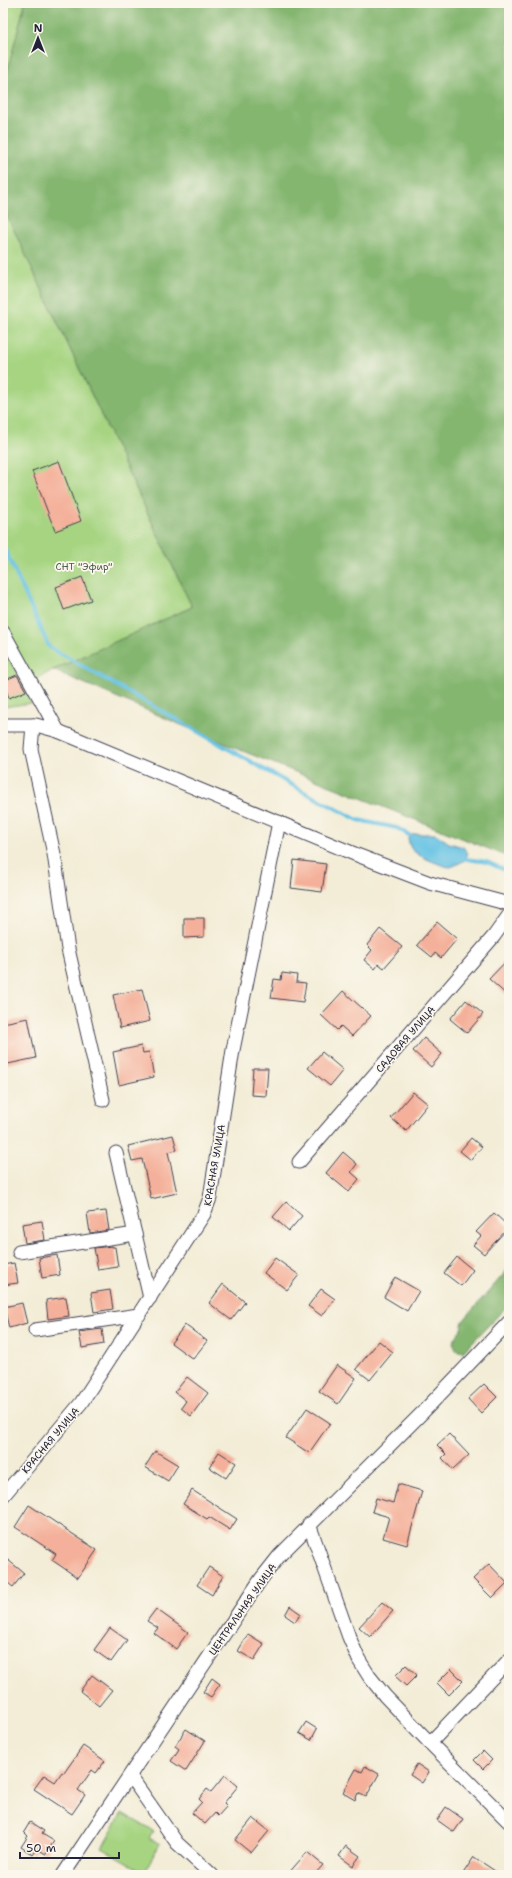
<svg xmlns="http://www.w3.org/2000/svg" width="512" height="1878" font-family="'Shantell Sans',sans-serif">
<style>
.green{fill:#a6d481;stroke:#647b5e}
.forest{fill:#84b66f;stroke:#536c55}
.water{fill:#66c2e4;stroke:#447290}
.lines{fill:none;stroke-linecap:round;stroke-linejoin:round}
.stream{stroke:#66c2e4;stroke-width:4}
.building{fill:#f4b09a}
.minor-casing{stroke:#414052;stroke-width:15}
.minor{stroke:#fff;stroke-width:13}
.labels{text-anchor:middle;stroke-width:3.5;stroke-linejoin:round;paint-order:stroke}
.park-label{font-size:10px;fill:#4a5750;stroke:#fbf7ec}
.street-label{font-size:10px;fill:#22223b;stroke:#fbf7ec}
</style>
<rect width="100%" height="100%" fill="#fbf7ec"/>
<filter id="ink" filterUnits="userSpaceOnUse"><feTurbulence type="fractalNoise" baseFrequency=".025" numOctaves="2"/><feDisplacementMap in="SourceGraphic" scale="8" xChannelSelector="R" yChannelSelector="G"/><feConvolveMatrix kernelMatrix="1 2 1 2 8 2 1 2 1" color-interpolation-filters="sRGB"/></filter>
<filter id="wash" filterUnits="userSpaceOnUse"><feTurbulence type="fractalNoise" baseFrequency=".012" numOctaves="4" result="noise"/><feDisplacementMap in="SourceGraphic" scale="16" xChannelSelector="R" yChannelSelector="G"/><feGaussianBlur stdDeviation="0.9" result="paint"/><feColorMatrix in="noise" values="0 0 0 0 0 0 0 0 0 0 0 0 0 0 0 0 0 1.4 0 .05"/><feComposite in="paint" operator="in"/></filter>
<g filter="url(#wash)">
<rect width="100%" height="100%" fill="#f3edd7"/>
<g class="green">
<path d="M3 3H25L3 88Z"/>
<path d="M3 207 192 607 53 670 25 685 32 703 3 707Z"/>
<path d="M122 1813 153 1831 149 1838 160 1844 144 1872 102 1848Z"/>
</g>
<g class="forest">
<path d="M25 3H509V857L235 748 53 670 192 607 3 207V88Z"/>
<path d="M509 1268V1304L463 1352 456 1350 453 1342 461 1329 463 1321Z"/>
</g>
<path class="water" d="M414 834H436L449 843 463 847 468 853 465 860C461 862 455 866 450 867 444 867 420 857 415 852 410 849 409 844 408 838Z"/>
<g class="lines">
<g class="stream">
<path d="M3 545 49 647 306 793 358 820 397 828 414 838"/>
<path d="M460 858 487 862 509 872"/>
</g>
</g>
<g id="blocks">
<g class="building">
<path d="M59 461 81 521 55 531 32 471Z"/>
<path d="M82 577 91 600 64 610 56 587Z"/>
<path d="M17 675 26 691 9 698 3 681Z"/>
<path d="M294 860 326 864 322 892 291 888Z"/>
<path d="M184 918H204V937L184 938Z"/>
<path d="M437 922 457 939 441 958 435 953 432 957 417 945Z"/>
<path d="M380 929 402 947 384 968 379 964 375 969 364 960 372 950 367 945Z"/>
<path d="M509 958V997L489 979Z"/>
<path d="M282 973 297 975 296 982 306 983 303 1002 271 998 274 979 281 980Z"/>
<path d="M142 989 150 1021 120 1028 113 995Z"/>
<path d="M343 991 371 1016 352 1036 341 1026 337 1030 321 1015Z"/>
<path d="M466 1000 483 1014 467 1033 450 1019Z"/>
<path d="M28 1018 36 1058 3 1065V1023Z"/>
<path d="M424 1038 442 1054 431 1067 413 1051Z"/>
<path d="M141 1046 143 1053 149 1052 154 1077 119 1085 113 1052Z"/>
<path d="M322 1052 343 1070 330 1086 308 1068Z"/>
<path d="M253 1068H268L266 1096 251 1095Z"/>
<path d="M413 1092 428 1104 406 1131 391 1118Z"/>
<path d="M173 1135 177 1150 168 1152 177 1193 151 1199 142 1159 132 1161 128 1146Z"/>
<path d="M471 1138 482 1147 471 1160 460 1151Z"/>
<path d="M343 1152 357 1164 351 1172 359 1179 349 1192 326 1173Z"/>
<path d="M286 1202 302 1216 289 1231 273 1217Z"/>
<path d="M106 1211 109 1230 90 1233 87 1213Z"/>
<path d="M494 1213 509 1227 484 1254 473 1245 481 1236 476 1232Z"/>
<path d="M42 1221 45 1240 25 1243 22 1224Z"/>
<path d="M112 1246V1247H115L118 1267 98 1270 94 1248Z"/>
<path d="M57 1255 60 1275 42 1278 39 1258Z"/>
<path d="M457 1257 473 1270 461 1286 444 1273Z"/>
<path d="M275 1258 299 1275 287 1290 264 1273Z"/>
<path d="M14 1263 18 1283 3 1285V1265Z"/>
<path d="M395 1277 419 1291 407 1311 384 1297Z"/>
<path d="M223 1284 245 1302 231 1320 209 1303Z"/>
<path d="M321 1289 335 1299 322 1316 308 1306Z"/>
<path d="M110 1290 113 1309 94 1312 91 1293Z"/>
<path d="M66 1297 69 1316 48 1319 46 1300Z"/>
<path d="M22 1303 27 1323 9 1328 4 1307Z"/>
<path d="M185 1325 207 1341 193 1359 171 1343Z"/>
<path d="M102 1329 104 1344 82 1348 79 1332Z"/>
<path d="M379 1341 393 1352 370 1380 356 1369Z"/>
<path d="M337 1365 356 1378 338 1404 319 1391Z"/>
<path d="M187 1377 208 1393 191 1416 181 1408 186 1401 175 1392Z"/>
<path d="M484 1384 497 1397 481 1413 468 1399Z"/>
<path d="M307 1408 330 1423 309 1453 286 1438Z"/>
<path d="M449 1434 469 1455 453 1470 442 1458 446 1454 437 1445Z"/>
<path d="M155 1451 178 1465 168 1481 145 1467Z"/>
<path d="M219 1452 236 1463 226 1478 209 1467Z"/>
<path d="M398 1484 422 1491 407 1545 383 1538 389 1517 372 1512 376 1498 393 1503Z"/>
<path d="M192 1490 237 1519 230 1530 209 1517 207 1519 183 1504Z"/>
<path d="M29 1505 97 1550 78 1578 52 1560 56 1554 15 1527Z"/>
<path d="M3 1556 24 1573 13 1587 3 1579Z"/>
<path d="M489 1564 507 1583 492 1598 473 1579Z"/>
<path d="M209 1567 223 1576 212 1595 197 1585Z"/>
<path d="M382 1602 393 1611 370 1637 359 1627Z"/>
<path d="M290 1606 301 1614 295 1622 285 1615Z"/>
<path d="M156 1609 188 1632 176 1649 154 1633 158 1628 147 1621Z"/>
<path d="M110 1628 127 1640 111 1662 94 1650Z"/>
<path d="M248 1634 264 1644 254 1660 238 1651Z"/>
<path d="M406 1665 417 1675 406 1686 395 1676Z"/>
<path d="M451 1669 463 1681 449 1695 437 1683Z"/>
<path d="M92 1675 112 1690 99 1706 80 1691Z"/>
<path d="M212 1678 220 1684 211 1697 203 1692Z"/>
<path d="M306 1722 317 1729 311 1740 299 1733Z"/>
<path d="M186 1729 205 1741 186 1771 171 1761 179 1749 175 1746Z"/>
<path d="M83 1746 105 1761 96 1773 92 1770 78 1790 85 1795 72 1814 34 1789 44 1775 55 1782 62 1772 64 1773Z"/>
<path d="M483 1751 492 1760 483 1769 474 1760Z"/>
<path d="M417 1764 429 1772 422 1783 410 1775Z"/>
<path d="M365 1766 379 1774 366 1797 358 1793 355 1800 343 1793 356 1769 362 1772Z"/>
<path d="M225 1775 238 1786 224 1803 227 1806 218 1816 215 1813 205 1824 192 1813 202 1802 199 1799 207 1789 211 1792Z"/>
<path d="M446 1807 463 1819 454 1832 437 1820Z"/>
<path d="M253 1818 269 1831 251 1853 235 1840Z"/>
<path d="M30 1822 44 1831 42 1834 54 1841 46 1854 37 1849 33 1855 21 1847 28 1836 24 1832Z"/>
<path d="M346 1846 360 1856 353 1866 339 1856Z"/>
<path d="M307 1852 323 1865 314 1875H287Z"/>
<path d="M474 1857 501 1875H462Z"/>
</g>
</g>
</g>
<g filter="url(#ink)">
<use href="#blocks" fill-opacity="0" stroke="#414052" stroke-width="1"/>
<g class="lines">
<defs>
<g id="minor">
<path d="M3 632 58 731"/>
<path d="M3 725H36L58 731 357 855 430 883 509 904"/>
<path d="M33 725 31 749 54 854 68 949 103 1100"/>
<path d="M116 1153 150 1298"/>
<path d="M299 1162 494 936 509 915"/>
<path d="M19 1252 135 1234"/>
<path d="M35 1330 139 1315"/>
<path d="M3 1496 81 1403 204 1214 210 1198 233 1050 279 822"/>
<path d="M309 1524 349 1637 359 1660 369 1676 385 1696 430 1743 509 1822"/>
<path d="M430 1743 509 1660"/>
<path d="M130 1776 177 1843 212 1875"/>
<path d="M63 1875 261 1579 280 1555 422 1413 509 1322"/>
</g>
</defs>
<use href="#minor" class="minor-casing"/>
<use href="#minor" class="minor"/>
</g>
</g>
<g class="labels">
<g class="park-label">
<text x="84" y="570">СНТ "Эфир"</text>
</g>
<g class="street-label">
<text transform="translate(405 1039) rotate(-49)" y="4">САДОВАЯ УЛИЦА</text>
<text transform="translate(214 1165) rotate(-80)" y="4">КРАСНАЯ УЛИЦА</text>
<text transform="translate(50 1440) rotate(-50)" y="4">КРАСНАЯ УЛИЦА</text>
<text transform="translate(242 1609) rotate(-55)" y="4">ЦЕНТРАЛЬНАЯ УЛИЦА</text>
</g>
</g>
<rect width="512" height="1878" fill="none" stroke="#fbf7ec" stroke-width="16"/>
<g transform="translate(38 38)" stroke="#fbf7ec" stroke-width="3" paint-order="stroke">
<path d="M0-3L7 15L0 10L-7 15Z" fill="#22223b"/>
<text y="-6" font-size="11" font-weight="bold" text-anchor="middle" fill="#22223b">N</text>
</g>
<path d="M20 1852v6h99v-6" fill="none" stroke="#22223b" stroke-width="2"/>
<text x="26" y="1852" font-size="12" fill="#22223b" stroke="#fbf7ec" stroke-width="3" paint-order="stroke">50 m</text>
</svg>
